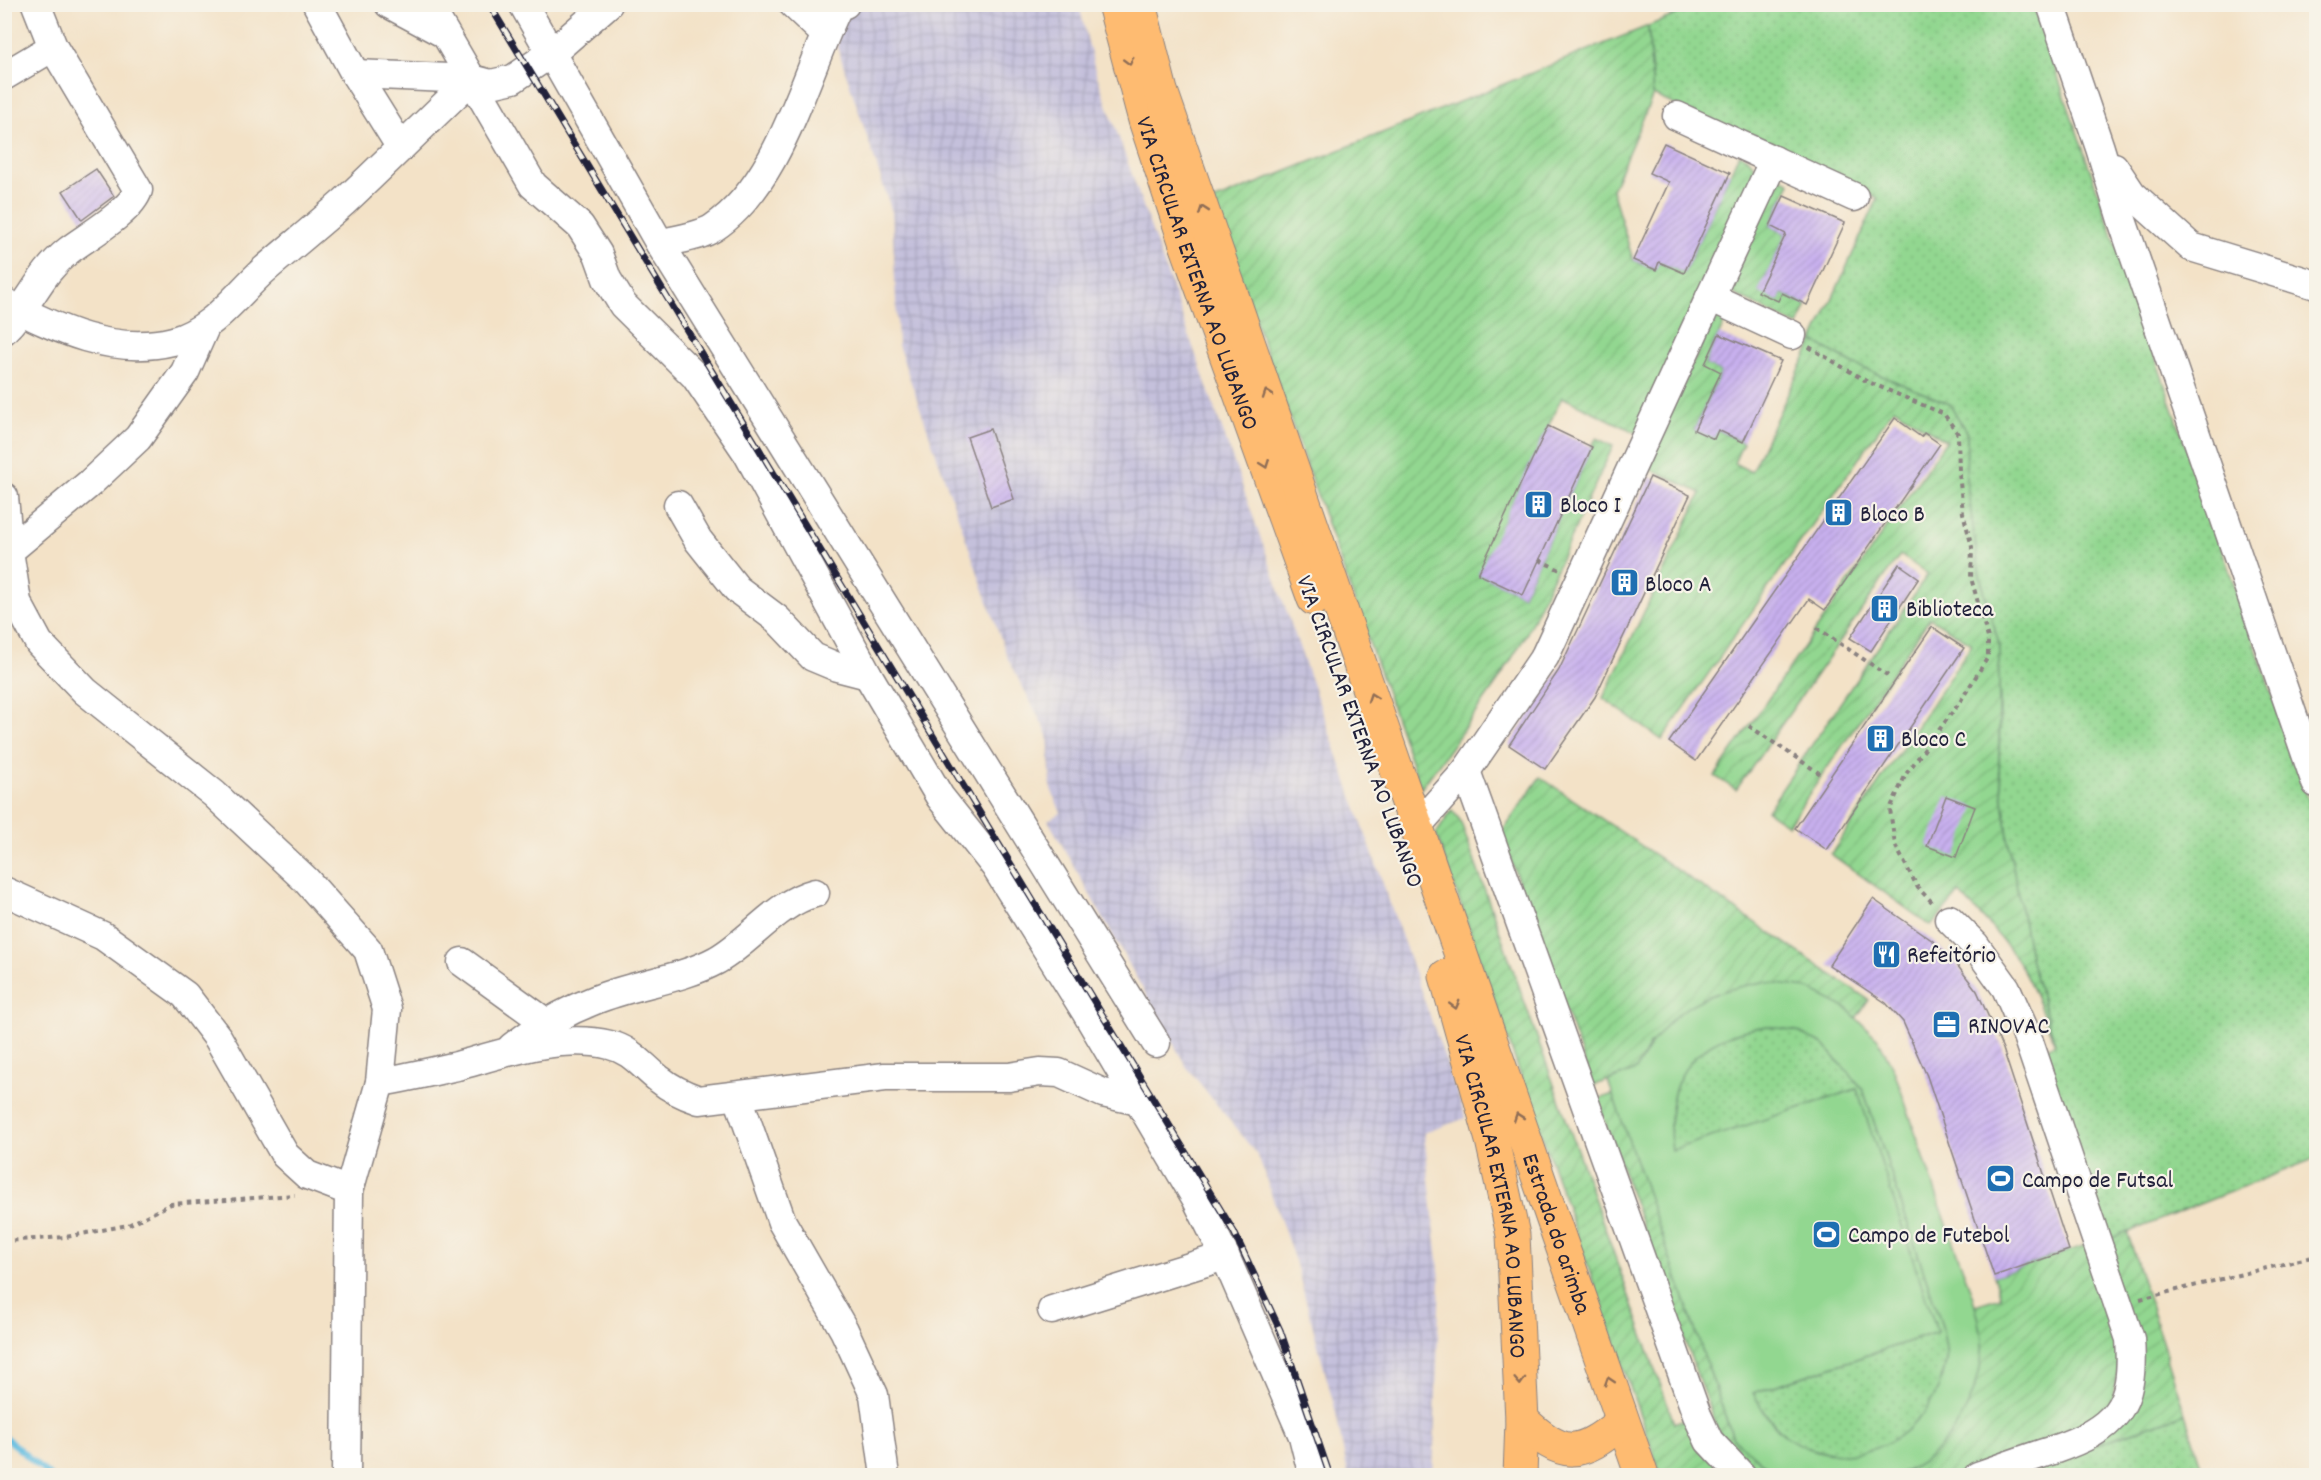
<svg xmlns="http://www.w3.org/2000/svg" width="2321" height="1480" font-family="Dekko,sans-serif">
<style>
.industrial{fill:url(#industrial-grid)}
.grass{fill:url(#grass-dots);stroke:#5a7c66;stroke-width:1.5}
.garden{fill:url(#garden-furrows);stroke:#5a7c66;stroke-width:1.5}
.pitch{fill:#92d790;stroke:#5a7c66;stroke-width:1.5;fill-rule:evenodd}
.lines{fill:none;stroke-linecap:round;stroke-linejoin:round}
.stream{stroke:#63bee1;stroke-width:6}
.building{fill:url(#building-hatch)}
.minor-casing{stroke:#8a8281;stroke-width:31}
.major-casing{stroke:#8a8281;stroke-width:35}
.path{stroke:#8a8281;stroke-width:4;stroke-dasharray:4.5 4.5;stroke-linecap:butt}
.minor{stroke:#fff;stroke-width:28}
.major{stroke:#febb71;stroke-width:33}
.rail-casing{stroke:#22223b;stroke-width:7}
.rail{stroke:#f7f3e8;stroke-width:4.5;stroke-dasharray:14;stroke-linecap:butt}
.oneway{stroke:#906e56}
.labels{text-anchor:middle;stroke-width:4.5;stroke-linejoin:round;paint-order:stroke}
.street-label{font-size:24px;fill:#22223b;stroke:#f7f3e8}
.poi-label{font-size:24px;fill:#22223b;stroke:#f7f3e8;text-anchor:start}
</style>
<defs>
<pattern id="industrial-grid" width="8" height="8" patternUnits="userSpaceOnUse" patternTransform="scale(1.5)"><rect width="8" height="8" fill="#c4c0db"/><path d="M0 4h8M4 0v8" fill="none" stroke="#a8a5bd"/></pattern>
<pattern id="grass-dots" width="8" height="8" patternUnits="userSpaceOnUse" patternTransform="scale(1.5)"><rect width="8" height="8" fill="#92d790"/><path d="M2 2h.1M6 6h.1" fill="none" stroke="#7eb87d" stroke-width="1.8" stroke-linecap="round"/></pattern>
<pattern id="garden-furrows" width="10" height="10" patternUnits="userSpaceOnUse" patternTransform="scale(1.5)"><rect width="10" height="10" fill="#92d790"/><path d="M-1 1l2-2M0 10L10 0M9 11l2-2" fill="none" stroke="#7eb87d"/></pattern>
<pattern id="building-hatch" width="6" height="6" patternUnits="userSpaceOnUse" patternTransform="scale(1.5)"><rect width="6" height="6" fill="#c8b0ee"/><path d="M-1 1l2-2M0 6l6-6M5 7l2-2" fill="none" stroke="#ac97cd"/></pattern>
</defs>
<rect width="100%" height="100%" fill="#f7f3e8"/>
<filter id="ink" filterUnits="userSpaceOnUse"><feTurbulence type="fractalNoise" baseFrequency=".0167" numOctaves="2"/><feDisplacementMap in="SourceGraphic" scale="12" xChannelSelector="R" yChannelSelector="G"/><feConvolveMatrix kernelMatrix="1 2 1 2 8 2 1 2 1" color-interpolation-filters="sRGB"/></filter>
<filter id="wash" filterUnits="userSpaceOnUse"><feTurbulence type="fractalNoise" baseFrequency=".008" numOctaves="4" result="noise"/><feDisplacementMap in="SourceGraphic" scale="24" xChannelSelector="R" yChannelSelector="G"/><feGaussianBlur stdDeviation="1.35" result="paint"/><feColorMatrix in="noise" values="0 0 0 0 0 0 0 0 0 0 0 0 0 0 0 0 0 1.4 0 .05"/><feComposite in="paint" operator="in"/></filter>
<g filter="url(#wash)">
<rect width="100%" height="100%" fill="#f3e2c7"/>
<path class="industrial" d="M838 5H1079L1095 70 1466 1118 1424 1133 1440 1279 1433 1475H1348L1335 1409 1296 1264 1258 1156 1186 1066 1048 820 1061 813 1051 789 1048 735 1008 659 898 345 892 212 838 49Z"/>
<g class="grass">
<path d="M1700 5H2033L2316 821V1158L2106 1241 2040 1052 2055 1044 2031 962 2010 852 1999 769 2000 699 1991 614 1980 576 1966 478 1967 434 1950 404 1853 364 1813 341 1878 198 1653 95 1648 26Z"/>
<path d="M1767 1026 1797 1031 1824 1045 1863 1089 1943 1329C1944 1339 1948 1351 1946 1361 1937 1420 1887 1464 1828 1454 1813 1451 1798 1445 1786 1436 1772 1424 1762 1409 1753 1393L1937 1332 1856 1089 1672 1151C1661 1077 1694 1036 1767 1026Z"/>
<path d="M2185 1414 2204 1475 2004 1476Z"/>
</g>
<g class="garden">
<path d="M1648 26 1653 95 1612 190 1633 260 1655 270 1659 262 1684 273 1739 154 1748 158 1758 171 1637 433 1562 397 1479 574 1523 595 1596 438 1613 446 1525 637 1498 681 1421 789 1213 201Z"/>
<path d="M1780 176 1790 183 1770 226 1786 234 1759 291 1778 301 1782 293 1807 305 1798 326 1728 291Z"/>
<path d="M1716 314 1725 315V321L1705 364 1721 372 1694 430H1718L1743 443 1734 463 1751 472 1813 341 1853 364 1950 404 1967 434 1966 478 1980 576 1999 644V769L2010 852 2031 962 2055 1044C2043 1015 2032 983 2014 956 1998 933 1979 913 1959 893L1931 926 1831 854 1972 644 1930 618 1788 825 1767 811 1928 574 1900 555 1736 790 1715 776 1946 441 1894 408 1662 740 1603 698 1701 493 1644 466Z"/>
<path d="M1540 777 1869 1000 1856 1018 1846 1008 1650 1043 1636 1070 1593 1086 1501 833Z"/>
<path d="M1452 810 1460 820 1674 1423 1688 1418 1729 1475H1661L1436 834Z"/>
<path d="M1613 1094 1733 1438 1770 1469 1787 1475C1747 1475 1749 1472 1722 1443L1597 1100Z"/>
<path d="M2127 1231 2185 1414 2004 1475 2130 1405 2106 1241Z"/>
<path d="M2089 1244 2122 1342 2113 1402 2064 1438 1954 1475 1896 1476 1909 1471 1982 1351 1975 1305 2001 1297 1994 1276Z"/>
</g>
<path class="pitch" d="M1763 982 1807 988 1846 1008 1878 1039 1894 1070C1914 1128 1933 1185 1953 1242 1964 1274 1984 1318 1982 1352 1978 1403 1946 1458 1896 1475H1787L1770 1469 1733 1438 1608 1081 1636 1070C1667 1009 1698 994 1763 982ZM1767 1026 1797 1031 1824 1045 1863 1089 1943 1329C1944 1339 1948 1352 1946 1362 1933 1436 1853 1480 1787 1437 1772 1426 1762 1409 1753 1393L1937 1332 1857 1089 1672 1150C1661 1077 1695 1036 1767 1026Z"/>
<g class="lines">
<path class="stream" d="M4 1436 50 1476"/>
</g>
<g id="blocks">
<g class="building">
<path d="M1664 143 1730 173 1684 273 1659 262 1656 270 1633 260 1669 182 1649 173Z"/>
<path d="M96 169 114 196 82 220 63 191Z"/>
<path d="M1784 196 1845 223 1807 305 1782 293 1778 301 1758 292 1786 234 1770 226Z"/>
<path d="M1719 334 1781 361 1743 442 1718 430 1714 439 1694 430 1721 372 1705 364Z"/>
<path d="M1895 418 1921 437 1924 433 1940 444 1825 610 1809 599 1696 761 1669 742Z"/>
<path d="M1548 426 1592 447 1523 595 1478 574Z"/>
<path d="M990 429 1014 499 991 507 967 437Z"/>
<path d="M1650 477 1690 495 1595 697 1545 769 1509 745 1559 670Z"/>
<path d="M1899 564 1919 578 1871 651 1850 638Z"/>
<path d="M1932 627 1964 648 1827 850 1795 828Z"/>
<path d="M1946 796 1975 807 1956 857 1927 846Z"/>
<path d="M1873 899 1933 941 1957 965 1977 991 2003 1049 2069 1250 1994 1276 1927 1076 1903 1022 1886 1003 1829 965Z"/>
</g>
</g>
</g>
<g filter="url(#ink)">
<use href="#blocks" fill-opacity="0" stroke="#8a8281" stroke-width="1.5"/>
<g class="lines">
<defs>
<g id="minor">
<path d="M317 4 355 74 400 146"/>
<path d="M389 4 445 34"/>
<path d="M428 4 533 185 580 226 598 254 607 279 623 305 695 376 748 454 868 675 940 797 995 866 1086 1012 1196 1198 1225 1256 1303 1436 1313 1476"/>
<path d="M523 4 660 244 1156 1043"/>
<path d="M793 4 825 34"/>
<path d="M2051 4 2100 148 2122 220 2316 783"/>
<path d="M355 74 472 79 491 84 513 79 553 52 608 4"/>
<path d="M4 76 53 47"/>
<path d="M1677 116 1854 197"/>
<path d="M1774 160 1710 297 1792 335"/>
<path d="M2114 167 2132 194 2191 247 2316 285"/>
<path d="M660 244C676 239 699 237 713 228 780 184 804 76 838 7L845 4"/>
<path d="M4 302C57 329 112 356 173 341 212 331 236 295 264 270 291 247 318 225 344 202 387 162 429 119 472 79"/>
<path d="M4 330C31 304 38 275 68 251 86 237 131 212 138 190L53 47 36 4"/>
<path d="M4 497 9 551 17 602 39 643 85 691 214 794 306 880 368 950 387 1009 380 1082 349 1191 346 1476"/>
<path d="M678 505 698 540 737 589 777 619 813 657 837 667 868 675"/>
<path d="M9 551 89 484 138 438 185 372 205 327"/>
<path d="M1466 771 1697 1415 1709 1441 1742 1476"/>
<path d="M1417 826 1466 771 1545 656 1710 297"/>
<path d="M4 891 103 936 185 995 218 1038 285 1155 307 1175 349 1191"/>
<path d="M1949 919 1975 945 2006 988 2027 1036 2130 1339C2135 1408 2116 1428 2053 1450 2028 1458 2003 1467 1978 1476"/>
<path d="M462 962 545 1022"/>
<path d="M512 1047C538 1027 564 1012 595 1000 634 984 680 980 717 960 752 940 776 903 815 893"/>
<path d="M380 1082C406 1078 431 1072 457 1066 505 1053 559 1033 610 1045 632 1050 642 1066 659 1079 671 1089 684 1095 699 1100L885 1077H1009L1040 1072 1059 1073 1103 1093 1139 1101"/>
<path d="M738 1097 782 1222 844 1330 874 1395 885 1476"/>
<path d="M1052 1310 1225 1256"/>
</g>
<g id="major">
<path id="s1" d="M1114 4 1145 120 1185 241 1314 599"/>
<path id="s2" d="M1139 4 1161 91 1642 1476"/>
<path id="s3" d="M1446 976 1492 1140 1513 1235 1522 1420 1520 1476"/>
<path d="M1522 1420C1564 1460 1579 1457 1622 1422"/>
</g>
</defs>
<use href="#minor" class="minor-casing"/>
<use href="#major" class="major-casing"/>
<g class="path">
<path d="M1809 347 1866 381 1944 414 1958 434 1959 472 1963 513 1972 547 1971 578 1988 638V657L1960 702 1906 774 1890 809 1895 845 1918 888 1934 904"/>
<path d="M1539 560 1560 570"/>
<path d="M1817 628 1890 677"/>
<path d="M1749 726 1822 775"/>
<path d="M4 1241 66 1237 128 1225 171 1204 295 1195"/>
<path d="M2140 1299 2316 1256"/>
</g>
<use href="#minor" class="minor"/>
<use href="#major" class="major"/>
<defs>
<path id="rail" d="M489 4 1234 1232 1280 1330 1330 1476"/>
</defs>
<use href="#rail" class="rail-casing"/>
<use href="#rail" class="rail"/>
</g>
<defs><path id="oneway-chevron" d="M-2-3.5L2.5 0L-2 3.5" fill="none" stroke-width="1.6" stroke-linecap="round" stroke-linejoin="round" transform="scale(1.5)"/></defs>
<g class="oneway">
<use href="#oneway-chevron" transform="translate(1129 61) rotate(75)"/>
<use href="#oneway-chevron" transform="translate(1203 210) rotate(-109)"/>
<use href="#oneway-chevron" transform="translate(1267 394) rotate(-109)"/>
<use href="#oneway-chevron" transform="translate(1265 464) rotate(70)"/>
<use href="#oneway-chevron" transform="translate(1372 697) rotate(-109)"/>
<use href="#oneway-chevron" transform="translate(1455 1005) rotate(75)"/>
<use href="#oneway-chevron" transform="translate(1518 1117) rotate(-109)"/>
<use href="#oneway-chevron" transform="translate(1520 1381) rotate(87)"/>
<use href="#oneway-chevron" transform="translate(1609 1381) rotate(-108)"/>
</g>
</g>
<defs>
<symbol id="building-square" viewBox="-11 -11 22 22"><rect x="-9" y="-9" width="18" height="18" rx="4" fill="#1f6fb2" stroke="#f7f3e8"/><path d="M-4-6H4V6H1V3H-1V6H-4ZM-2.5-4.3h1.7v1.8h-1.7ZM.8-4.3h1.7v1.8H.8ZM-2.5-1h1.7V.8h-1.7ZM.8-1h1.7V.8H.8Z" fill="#fff"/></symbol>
<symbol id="restaurant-square" viewBox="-11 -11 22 22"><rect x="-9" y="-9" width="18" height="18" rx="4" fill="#1f6fb2" stroke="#f7f3e8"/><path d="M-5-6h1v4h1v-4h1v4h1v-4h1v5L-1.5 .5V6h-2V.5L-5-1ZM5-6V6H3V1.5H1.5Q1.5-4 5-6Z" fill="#fff"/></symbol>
<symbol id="office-square" viewBox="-11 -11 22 22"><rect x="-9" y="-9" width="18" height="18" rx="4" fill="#1f6fb2" stroke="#f7f3e8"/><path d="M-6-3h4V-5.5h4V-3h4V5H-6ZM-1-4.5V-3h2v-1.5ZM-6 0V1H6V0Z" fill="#fff"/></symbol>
<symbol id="stadium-square" viewBox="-11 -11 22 22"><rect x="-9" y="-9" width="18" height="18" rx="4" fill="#1f6fb2" stroke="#f7f3e8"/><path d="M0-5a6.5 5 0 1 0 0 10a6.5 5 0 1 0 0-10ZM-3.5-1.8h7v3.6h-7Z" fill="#fff"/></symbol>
</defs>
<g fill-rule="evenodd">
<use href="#building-square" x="1522" y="488" width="33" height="33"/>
<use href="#building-square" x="1822" y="496" width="33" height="33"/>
<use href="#building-square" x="1608" y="566" width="33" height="33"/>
<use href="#building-square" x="1868" y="592" width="33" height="33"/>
<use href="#building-square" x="1864" y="722" width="33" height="33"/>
<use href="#restaurant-square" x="1870" y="938" width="33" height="33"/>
<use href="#office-square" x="1930" y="1008" width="33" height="33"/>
<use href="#stadium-square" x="1984" y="1162" width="33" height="33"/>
<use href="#stadium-square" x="1810" y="1218" width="33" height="33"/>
</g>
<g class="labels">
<g class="street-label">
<text dy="8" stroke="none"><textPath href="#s1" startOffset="282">VIA CIRCULAR EXTERNA AO LUBANGO</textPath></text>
<text transform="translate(1361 731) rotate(70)" y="8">VIA CIRCULAR EXTERNA AO LUBANGO</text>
<text dy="8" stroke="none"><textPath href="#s3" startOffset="226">VIA CIRCULAR EXTERNA AO LUBANGO</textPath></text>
<text dy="8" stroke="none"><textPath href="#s2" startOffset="1299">Estrada do arimba</textPath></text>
</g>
<g class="poi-label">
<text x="1560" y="512">Bloco I</text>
<text x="1860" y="521">Bloco B</text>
<text x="1645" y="591">Bloco A</text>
<text x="1906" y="616">Biblioteca</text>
<text x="1901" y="746">Bloco C</text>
<text x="1907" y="962">Refeitório</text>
<text x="1968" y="1033">RINOVAC</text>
<text x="2022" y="1187">Campo de Futsal</text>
<text x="1848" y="1242">Campo de Futebol</text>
</g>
</g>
<rect width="2321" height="1480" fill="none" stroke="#f7f3e8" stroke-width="24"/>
</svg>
